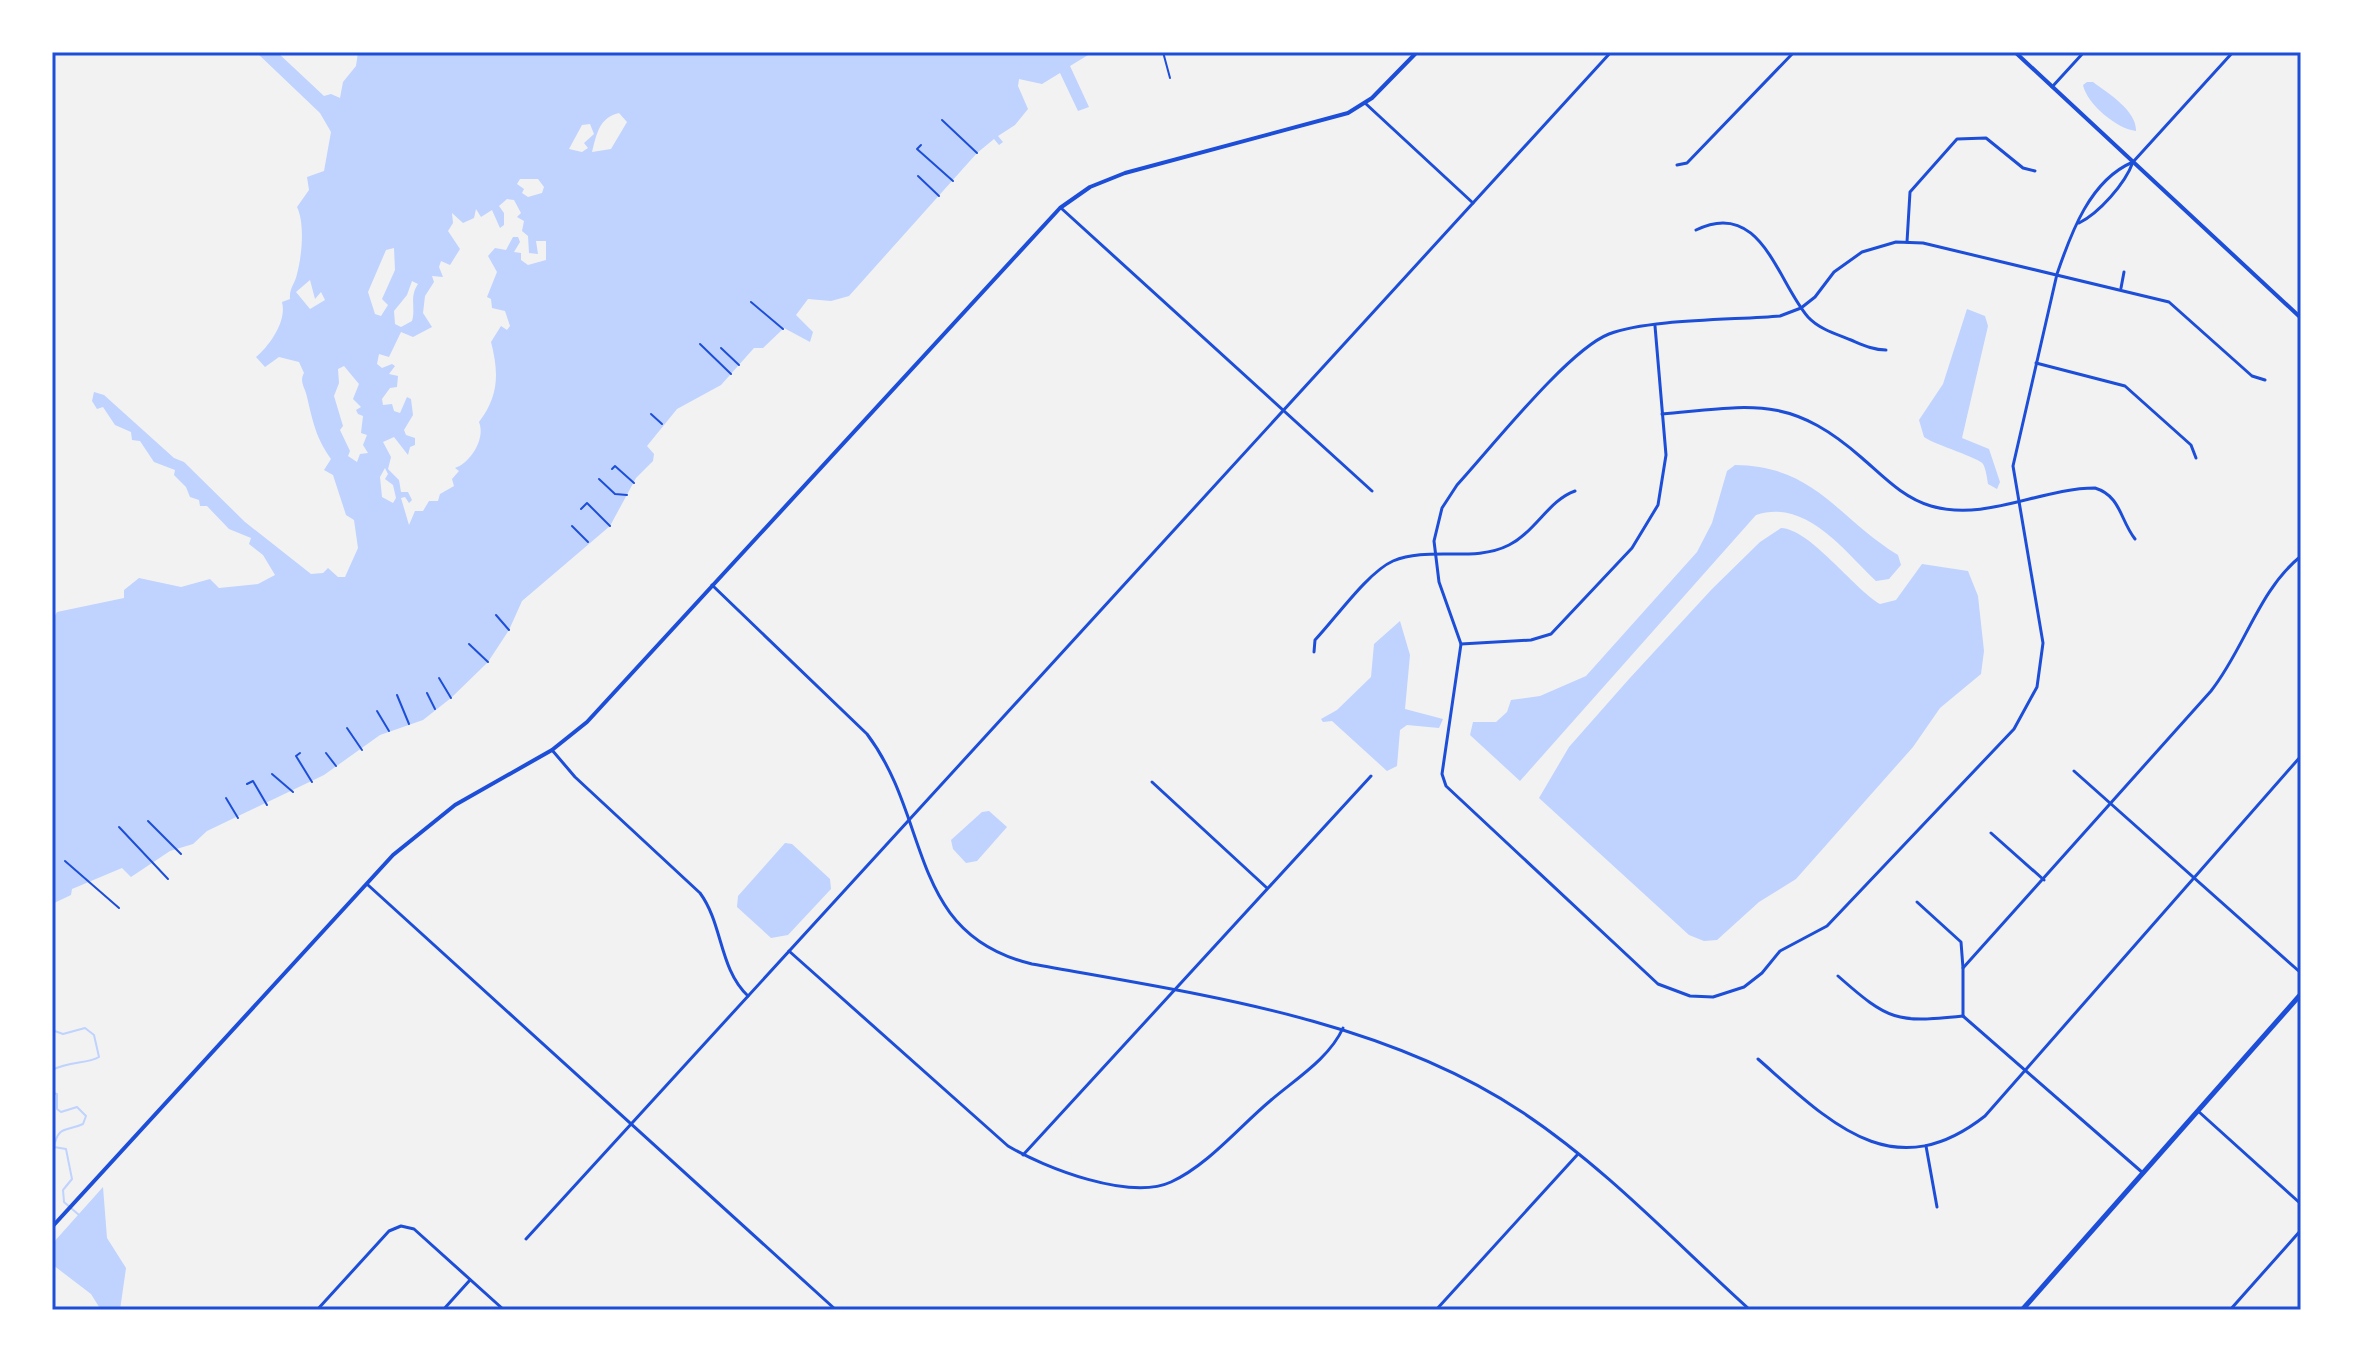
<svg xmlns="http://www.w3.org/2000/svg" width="2353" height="1362" font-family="Barlow,sans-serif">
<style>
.water{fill:#bfd3fe;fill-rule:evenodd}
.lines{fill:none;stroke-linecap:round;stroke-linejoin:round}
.stream{stroke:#bfd3fe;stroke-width:2}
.path{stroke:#1d4ed8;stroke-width:2}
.minor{stroke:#1d4ed8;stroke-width:3}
.tertiary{stroke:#1d4ed8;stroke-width:4}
.primary{stroke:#1d4ed8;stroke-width:5}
.neatline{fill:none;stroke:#1d4ed8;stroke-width:3}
</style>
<rect width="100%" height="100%" fill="#f2f2f2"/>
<g class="water">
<path d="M256 52H277L324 96 331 94 340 98 343 82 356 66 358 52H1093L1070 66 1089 107 1078 111 1060 73 1042 84 1019 79 1018 86 1028 109 1015 125 998 136 1003 142 999 145 994 139 977 153 849 296 831 301 808 299 796 315 813 332 810 342 784 328 763 348H754L721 385 677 409 647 446 654 454 653 461 636 478 610 526 522 601 509 630 488 662 451 698 423 720 380 735 324 775 207 831 193 844 170 851 131 877 122 868 72 889 71 895 52 904V621L57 612 124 598V590L139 578 181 587 210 579 219 588 258 584 275 575 263 555 249 544 251 538 229 529 207 506H200L199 500 190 497 186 487 174 475 175 470 154 462 140 441 132 440 131 432 115 425 103 407 97 409 92 401 94 392 104 395 174 458 184 462 245 522 311 574 323 573 328 568 338 577H345L358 548 354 520 346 515 333 475 324 470 331 459C316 438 313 422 307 397 305 387 299 382 304 373L299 362 279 357 265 367 256 357C270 345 287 321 282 302L290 299C289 288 295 284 297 274 302 256 305 223 297 207L309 190 307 177 324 171 331 132 320 113ZM619 113 627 122 611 149 592 152C597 133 599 118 619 113ZM590 124 594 134 584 143 588 148 582 152 569 149 582 125ZM520 179H538L544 187 542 193 528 197 522 193 524 189 517 184ZM507 199 514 200 521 213 517 217 524 221 522 231 528 236 529 253 538 254 536 241H546V260L528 265 521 260V253L514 252 520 242 518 237H513L506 250 495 248 488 256 497 272 487 297 491 299 492 308 505 311 510 326 507 330 501 326 491 342C499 373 499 396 479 422 486 439 470 463 455 468L459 471 452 479 454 486 440 494 438 501H429L423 511H415L409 525 401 498 405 497 409 503 412 500 408 492H401L399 480 388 469 391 457 383 442 394 437 408 455 410 447 415 445V438L406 435 404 430 413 415 411 399 407 397 400 413 394 411 392 404 383 405 382 399 390 388 397 387 398 376 389 374 395 366 392 364 382 368 377 364 379 354 389 357 401 332 413 337 432 327 423 313 425 296 434 282 432 276 443 277 439 267 441 261 450 265 460 249 448 231 453 223 452 213 463 223 474 218 476 209 481 217 492 210 500 228 504 225V213L499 206ZM394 248 395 270 382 299 388 305 381 316 375 314 368 292 386 250ZM310 280 315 299 321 292 325 300 310 309 296 292ZM412 281 418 284C409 297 416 308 412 321L401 327 395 324 394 311 407 295ZM344 366 359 384 353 399 361 407 356 410 358 414 363 416 361 433 367 435 363 445 368 453 360 454 357 462 348 456 350 451 340 430 343 426 334 396 339 383 338 369ZM385 468 388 474 385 479 393 485 396 498 393 503 382 497 380 477Z"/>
<path d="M2087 82H2093C2108 93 2137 111 2136 131 2117 129 2087 104 2083 85Z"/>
<path d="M1967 309 1985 316 1988 326 1962 438 1989 449 2000 482 1997 489 1988 484C1987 478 1986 469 1983 464 1980 458 1935 445 1924 437L1919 420 1943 384Z"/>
<path d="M1735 465C1816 466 1837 518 1898 555L1901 565 1889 579 1876 581C1844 551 1806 498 1756 515L1520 781 1470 735 1473 722H1496L1507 712 1511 700 1540 696 1586 676 1697 552 1712 523 1727 471Z"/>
<path d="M1781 528C1810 529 1853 588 1880 604L1896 600 1922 564 1968 571 1978 596 1984 651 1981 674 1940 708 1913 747 1796 879 1759 902 1717 940 1704 941 1689 935 1539 798 1569 747 1629 679 1712 589 1760 542Z"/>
<path d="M1400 621 1410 655 1405 709 1443 719 1439 728 1407 725 1400 730 1397 766 1387 771 1332 721 1323 722 1321 719 1337 710 1371 677 1374 644Z"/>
<path d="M989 811 1007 827 977 861 966 863 953 849 951 840 982 812Z"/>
<path d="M785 843 792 844 830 879 831 889 788 935 771 938 737 907 738 896Z"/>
<path d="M103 1187 107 1238 126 1268 120 1310H101L91 1294 53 1265V1243Z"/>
</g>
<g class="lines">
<g class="stream">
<path d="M52 1030 63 1034 85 1028 94 1035 99 1057C87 1064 70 1061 52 1070"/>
<path d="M52 1093 57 1094V1109L61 1112 77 1107 86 1116 83 1124C66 1132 58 1125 54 1147L66 1149 72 1179 63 1190 64 1202 79 1215"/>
</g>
<g class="path">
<path d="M1163 52 1170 78"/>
<path d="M942 120 977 153"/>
<path d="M921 145 917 149 953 181"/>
<path d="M918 176 939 196"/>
<path d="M751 302 783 329"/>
<path d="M700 344 731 374"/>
<path d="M721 348 739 365"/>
<path d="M651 414 662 424"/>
<path d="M612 469 615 466 634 483"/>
<path d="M599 479 615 494 627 495"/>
<path d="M581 509 587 503 610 526"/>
<path d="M572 526 588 542"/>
<path d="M496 615 509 630"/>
<path d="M469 644 488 662"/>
<path d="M439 678 451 698"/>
<path d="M427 693 435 709"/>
<path d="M397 695 409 724"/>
<path d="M377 711 389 731"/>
<path d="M347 728 362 750"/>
<path d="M300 753 296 756 312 782"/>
<path d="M326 753 336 766"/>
<path d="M272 774 293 792"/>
<path d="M247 784 253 781 267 805"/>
<path d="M226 798 238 818"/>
<path d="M148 821 181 854"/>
<path d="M119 827 168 879"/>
<path d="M65 861 119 908"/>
</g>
<g class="minor">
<path d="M2052 87 2084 52"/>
<path d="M1365 103 1473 203"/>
<path d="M2133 162C2090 180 2071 233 2057 274L2013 466 2043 643 2037 687 2014 729 1827 926 1780 951 1762 973 1744 987 1713 997 1690 996 1658 984 1446 786 1442 774 1461 644 1439 582 1434 541 1442 508 1457 485C1491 448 1568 350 1609 334 1648 319 1735 320 1780 316L1801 308 1815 297 1834 272 1862 252 1896 242 1923 243 2169 302 2252 376 2265 380"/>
<path d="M1677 165 1687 163 1794 52"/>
<path d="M1061 208 1372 491"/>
<path d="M2079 223C2099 213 2125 184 2133 162L2233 52"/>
<path d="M1696 230C1761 198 1777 281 1808 317 1819 329 1836 334 1851 340 1863 345 1873 350 1886 350"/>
<path d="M1907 242 1910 192 1957 139 1986 138 2023 168 2035 171"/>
<path d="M2121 288 2124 272"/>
<path d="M2036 363 2125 386 2191 445 2196 458"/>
<path d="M1662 414C1752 406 1789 394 1862 458 1883 476 1903 498 1931 506 1986 522 2041 488 2095 488 2121 496 2120 520 2135 539"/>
<path d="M712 585 867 734C932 820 907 934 1032 964 1197 994 1381 1018 1522 1112 1605 1167 1676 1243 1750 1310"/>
<path d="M1461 644 1531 640 1551 634 1632 548 1658 505 1666 455 1655 326"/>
<path d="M1314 652 1315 640C1335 619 1368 572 1393 561 1429 546 1474 563 1509 545 1535 532 1549 500 1575 491"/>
<path d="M552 750 575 777 700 893C723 924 719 969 748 996"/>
<path d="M2074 771 2301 973"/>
<path d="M1152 782 1267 888"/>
<path d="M1991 833 2044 880"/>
<path d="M368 885 836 1310"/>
<path d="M1917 902 1961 942 1963 968"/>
<path d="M789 951 1008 1146C1045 1168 1130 1201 1171 1182 1208 1165 1239 1127 1270 1101 1294 1080 1329 1059 1343 1028"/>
<path d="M1838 976C1889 1021 1896 1023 1963 1016"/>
<path d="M1963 1016V968L2211 691C2245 648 2258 591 2301 556"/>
<path d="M1963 1016 2143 1173"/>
<path d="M1758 1059C1829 1121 1892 1189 1985 1116L2301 756"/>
<path d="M2198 1111 2301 1204"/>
<path d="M1926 1146 1937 1207"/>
<path d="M1023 1155 1371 776"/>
<path d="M526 1239 1611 52"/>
<path d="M317 1310 389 1231 401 1226 414 1229 504 1310"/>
<path d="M443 1310 470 1280"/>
<path d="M1436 1310 1578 1154"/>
<path d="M2230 1310 2301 1230"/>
</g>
<g class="tertiary">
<path d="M2015 52 2301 318"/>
<path d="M52 1227 393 855 455 805 552 750 587 722 1060 208 1090 187 1125 173 1348 113 1372 98 1417 52"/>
</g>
<path class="primary" d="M2022 1310 2301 994"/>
</g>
<rect width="2353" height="1362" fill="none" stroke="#ffffff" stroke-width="108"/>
<rect x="54" y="54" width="2245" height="1254" class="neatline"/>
</svg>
